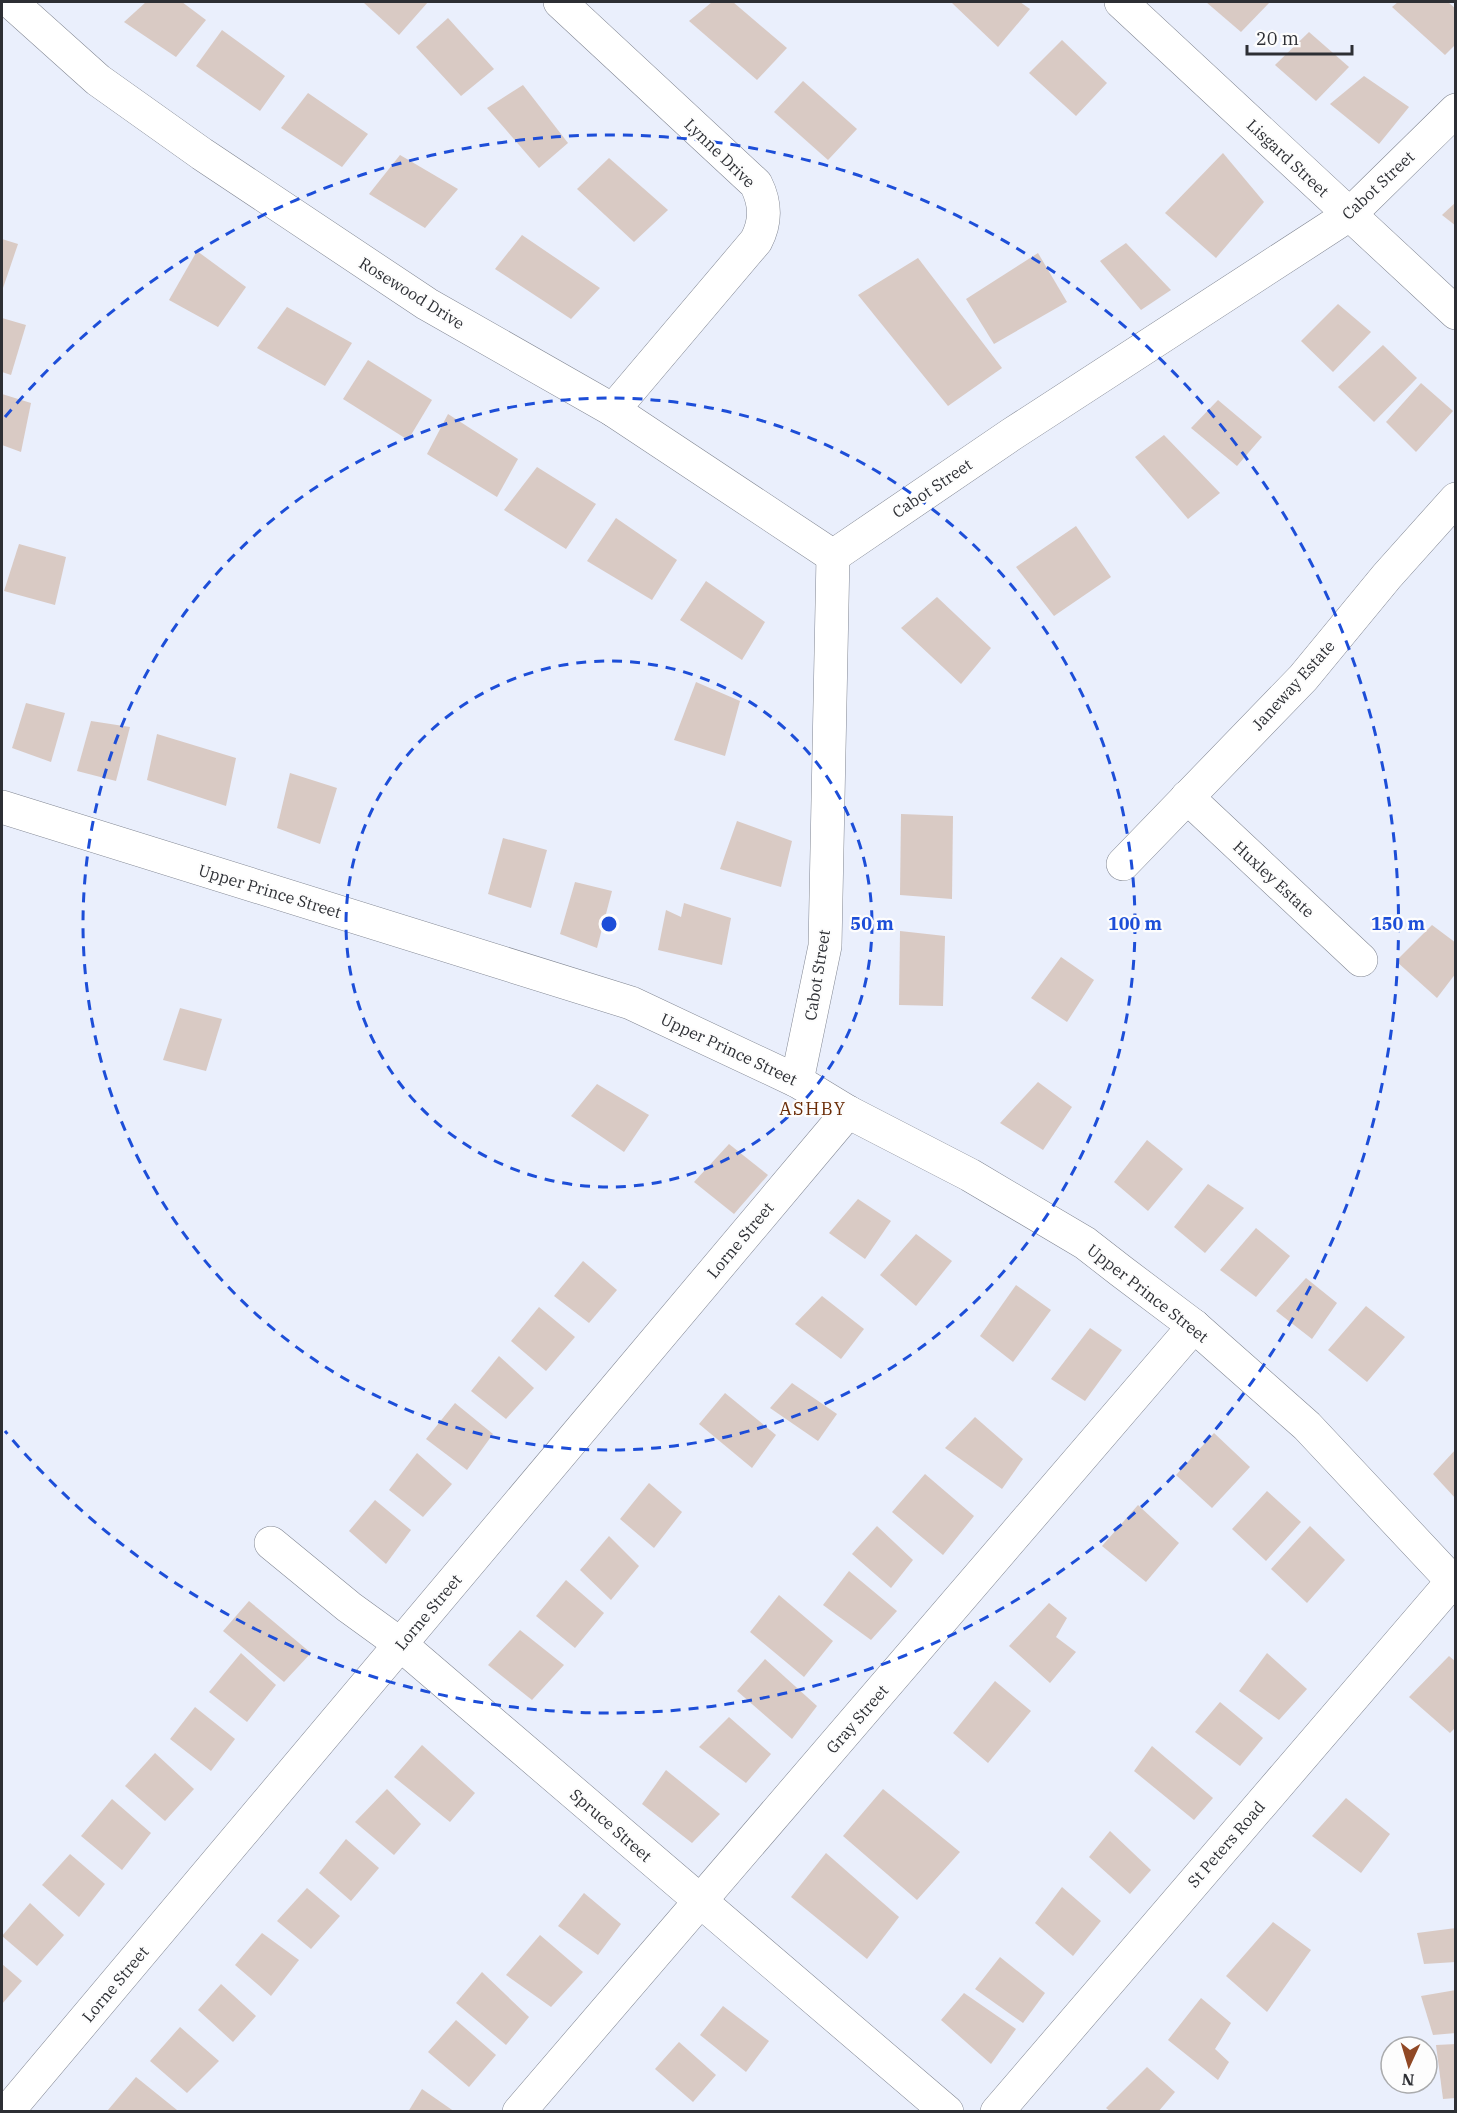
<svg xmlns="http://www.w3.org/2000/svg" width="1457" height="2113" font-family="'IBM Plex Serif',serif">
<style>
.building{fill:#d9cac4}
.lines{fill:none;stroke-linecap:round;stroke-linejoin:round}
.minor-casing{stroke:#828793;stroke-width:34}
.minor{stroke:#fff;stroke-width:33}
.ring{fill:none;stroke:#1d4ed8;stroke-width:3;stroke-dasharray:10 8}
.labels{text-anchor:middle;stroke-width:4.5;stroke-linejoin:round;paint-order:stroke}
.street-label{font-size:16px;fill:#2d2f34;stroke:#fdfdfd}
.neighbourhood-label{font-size:18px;letter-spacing:1.5px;fill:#6a2c07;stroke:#fdfdfd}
.centre{fill:#1d4ed8;stroke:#fdfdfd;stroke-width:3}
.ring-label{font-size:18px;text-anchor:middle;font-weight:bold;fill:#1d4ed8;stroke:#fdfdfd;stroke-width:4.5;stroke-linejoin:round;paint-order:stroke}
</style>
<rect width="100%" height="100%" fill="#eaeffc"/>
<g class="building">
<path d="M146 2H182L206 20 176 57 124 22Z"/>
<path d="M363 2H428L399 35Z"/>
<path d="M712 2H733L787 48 757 80 689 21Z"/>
<path d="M953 2H1020L1030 9 998 47 952 3Z"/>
<path d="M1206 2H1270L1241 32Z"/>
<path d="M1398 2H1448L1456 9V44L1445 55 1392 7Z"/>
<path d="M448 18 494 69 461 96 416 47Z"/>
<path d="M222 30 285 76 260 111 196 66Z"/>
<path d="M1309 32 1349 67 1316 101 1275 65Z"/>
<path d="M1062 40 1107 83 1076 116 1029 73Z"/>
<path d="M1364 76 1409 107 1379 144 1330 104Z"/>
<path d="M803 81 857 129 828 160 774 112Z"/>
<path d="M523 85 568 143 539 168 487 108Z"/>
<path d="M308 93 368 134 342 167 281 128Z"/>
<path d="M1223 153 1264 202 1216 258 1165 213Z"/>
<path d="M400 155 458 189 425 228 369 194Z"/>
<path d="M609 158 668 210 634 242 577 189Z"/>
<path d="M1456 202V226L1442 215Z"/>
<path d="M522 235 600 288 571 319 495 269Z"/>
<path d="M2 239 18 244 2 291Z"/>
<path d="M1126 243 1171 290 1141 310 1100 261Z"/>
<path d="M197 251 246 287 218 327 169 300Z"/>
<path d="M1038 253 1067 302 994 344 966 299Z"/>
<path d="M918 258 1002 368 948 406 858 295Z"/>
<path d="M1338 304 1371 332 1333 372 1301 341Z"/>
<path d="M287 307 352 343 325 386 257 348Z"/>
<path d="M2 318 26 325 11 375 2 372Z"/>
<path d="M1383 345 1417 378 1374 422 1338 387Z"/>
<path d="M368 360 432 400 408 440 343 399Z"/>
<path d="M1421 383 1453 411 1416 452 1386 422Z"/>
<path d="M2 394 31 403 21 452 2 445Z"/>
<path d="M1218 400 1262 437 1237 466 1191 428Z"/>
<path d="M448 414 518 459 497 497 427 454Z"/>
<path d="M1164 435 1220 493 1188 519 1135 457Z"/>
<path d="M537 467 596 504 566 549 504 510Z"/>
<path d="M616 518 677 560 652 600 587 561Z"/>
<path d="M1076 526 1111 577 1054 616 1016 567Z"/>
<path d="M19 544 66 557 55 605 4 591Z"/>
<path d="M706 581 765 622 742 660 680 620Z"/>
<path d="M937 597 991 648 961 684 901 628Z"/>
<path d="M696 682 740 701 725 756 674 740Z"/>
<path d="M26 703 65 713 51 762 12 748Z"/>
<path d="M91 721 130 727 116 781 77 771Z"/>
<path d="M157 734 236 758 226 806 147 780Z"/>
<path d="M290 773 337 788 320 844 277 828Z"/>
<path d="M901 814 953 816 952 899 900 895Z"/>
<path d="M737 821 792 841 781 887 720 869Z"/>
<path d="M503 838 547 850 531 908 488 894Z"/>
<path d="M575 882 612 891 597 948 560 934Z"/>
<path d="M684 903 731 918 722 965 658 950 666 910 681 917Z"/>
<path d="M1432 925 1456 943V973L1437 998 1396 961Z"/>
<path d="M900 931 945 936 943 1006 899 1005Z"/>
<path d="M1061 957 1094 980 1067 1022 1031 998Z"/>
<path d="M180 1008 222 1019 206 1071 163 1060Z"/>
<path d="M1038 1082 1072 1107 1043 1150 1000 1123Z"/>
<path d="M597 1084 649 1115 624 1152 571 1116Z"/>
<path d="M1147 1140 1183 1169 1148 1211 1114 1182Z"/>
<path d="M729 1144 768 1175 734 1214 694 1182Z"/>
<path d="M1208 1184 1244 1208 1205 1253 1174 1227Z"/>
<path d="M858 1199 891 1221 865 1259 829 1233Z"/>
<path d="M1256 1228 1290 1256 1256 1297 1220 1270Z"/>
<path d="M916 1234 952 1261 916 1306 880 1275Z"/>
<path d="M583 1261 617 1290 589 1323 554 1296Z"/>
<path d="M1306 1278 1337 1303 1312 1339 1276 1311Z"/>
<path d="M1016 1285 1051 1310 1013 1362 980 1336Z"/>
<path d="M822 1296 864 1329 841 1359 795 1324Z"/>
<path d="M1366 1306 1405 1337 1367 1382 1328 1350Z"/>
<path d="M539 1307 575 1337 546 1371 511 1341Z"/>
<path d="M1090 1328 1122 1350 1085 1401 1051 1379Z"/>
<path d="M499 1356 534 1388 506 1419 471 1391Z"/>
<path d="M792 1383 837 1414 818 1441 770 1408Z"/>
<path d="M725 1393 776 1435 752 1468 699 1424Z"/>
<path d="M455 1403 493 1434 467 1470 426 1439Z"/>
<path d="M975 1417 1023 1459 1002 1489 945 1448Z"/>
<path d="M1214 1433 1250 1467 1212 1508 1176 1475Z"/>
<path d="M1456 1449V1499L1433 1474Z"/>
<path d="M417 1453 452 1484 423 1517 389 1490Z"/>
<path d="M925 1474 974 1516 943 1555 892 1512Z"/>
<path d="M649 1483 682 1512 654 1548 620 1519Z"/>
<path d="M1267 1491 1301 1522 1266 1561 1232 1529Z"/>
<path d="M375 1500 411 1530 386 1564 349 1531Z"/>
<path d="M1138 1505 1179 1543 1146 1582 1102 1546Z"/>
<path d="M877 1526 913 1560 891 1588 852 1554Z"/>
<path d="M1310 1526 1345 1560 1307 1603 1271 1569Z"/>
<path d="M609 1536 639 1566 611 1600 580 1570Z"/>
<path d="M849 1571 897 1611 871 1640 823 1605Z"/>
<path d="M566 1580 604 1613 575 1648 536 1616Z"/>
<path d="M779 1595 833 1641 804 1677 750 1632Z"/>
<path d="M249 1601 311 1653 284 1682 223 1631Z"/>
<path d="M1049 1603 1067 1618 1056 1637 1076 1652 1050 1683 1009 1646Z"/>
<path d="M520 1630 564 1665 532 1700 488 1665Z"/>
<path d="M241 1653 276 1685 247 1722 209 1692Z"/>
<path d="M1267 1653 1307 1689 1279 1720 1239 1691Z"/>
<path d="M1449 1656 1456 1662V1727L1450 1733 1409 1697Z"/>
<path d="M765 1659 817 1706 792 1739 737 1691Z"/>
<path d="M995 1681 1031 1711 988 1763 953 1733Z"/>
<path d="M1220 1702 1263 1738 1240 1766 1195 1732Z"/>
<path d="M195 1707 235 1739 211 1771 170 1739Z"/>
<path d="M729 1717 771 1754 746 1783 699 1747Z"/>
<path d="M422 1745 475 1793 450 1822 394 1777Z"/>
<path d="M1152 1746 1213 1798 1194 1820 1134 1771Z"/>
<path d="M155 1753 194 1789 165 1821 125 1786Z"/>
<path d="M666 1770 720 1814 692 1843 642 1804Z"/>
<path d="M387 1789 421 1824 394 1855 355 1822Z"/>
<path d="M883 1789 960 1852 917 1900 843 1836Z"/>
<path d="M1346 1798 1390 1834 1361 1873 1312 1836Z"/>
<path d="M112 1799 151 1833 122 1870 81 1836Z"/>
<path d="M1110 1831 1151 1870 1130 1894 1089 1857Z"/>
<path d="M346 1839 379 1868 351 1901 319 1873Z"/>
<path d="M826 1853 899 1917 867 1959 791 1897Z"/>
<path d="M70 1854 105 1884 79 1917 42 1885Z"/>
<path d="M1062 1887 1101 1921 1073 1956 1035 1923Z"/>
<path d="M307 1888 340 1916 311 1949 277 1921Z"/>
<path d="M584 1893 621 1924 598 1955 558 1926Z"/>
<path d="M30 1903 64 1935 37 1966 2 1936Z"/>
<path d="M1273 1922 1311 1950 1267 2012 1226 1976Z"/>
<path d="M1456 1928V1962L1424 1964 1417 1933Z"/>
<path d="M262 1933 299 1960 271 1996 235 1965Z"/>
<path d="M540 1935 583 1972 551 2007 506 1975Z"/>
<path d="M1000 1957 1045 1993 1023 2023 975 1989Z"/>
<path d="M2 1964 22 1981 2 2004Z"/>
<path d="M482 1972 529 2017 506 2045 456 2003Z"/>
<path d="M221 1984 256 2016 233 2042 198 2010Z"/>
<path d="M1456 1990V2033L1433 2035 1421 1996Z"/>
<path d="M964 1993 1016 2029 991 2064 941 2020Z"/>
<path d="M1201 1998 1231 2023 1215 2049 1229 2062 1218 2080 1168 2040Z"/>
<path d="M723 2006 769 2041 746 2072 700 2035Z"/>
<path d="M456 2020 496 2055 469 2087 428 2052Z"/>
<path d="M180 2027 219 2061 187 2093 150 2061Z"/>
<path d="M679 2042 716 2075 693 2102 655 2069Z"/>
<path d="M1456 2044V2098L1443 2099 1436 2045Z"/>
<path d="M1147 2067 1175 2092 1158 2112H1111L1106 2108Z"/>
<path d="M136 2077 177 2110 175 2112 108 2110Z"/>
<path d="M422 2089 455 2112H408Z"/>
</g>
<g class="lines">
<defs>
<g id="minor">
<path d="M11 2 98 80 202 154 427 304 613 410 833 556"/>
<path d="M560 2 756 184C766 204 766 222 756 241L613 410"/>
<path d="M1121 2 1456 313"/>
<path d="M833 556 1012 434 1349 215 1456 110"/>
<path d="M1187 797 1361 960"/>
<path d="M2 807 631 1003 797 1081 848 1112 970 1175 1085 1243 1121 1271 1194 1326 1307 1426 1456 1585"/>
<path d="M1123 864 1303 678 1387 576 1456 499"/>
<path d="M797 1081 825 946 833 556"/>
<path d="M271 1543 349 1607 400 1644 947 2112"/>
<path d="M7 2112 848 1112"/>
<path d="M519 2112 1194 1326"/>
<path d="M997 2112 1456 1577"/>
</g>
</defs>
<use href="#minor" class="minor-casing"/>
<use href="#minor" class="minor"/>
</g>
<g class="ring">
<circle cx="609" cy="924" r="263"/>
<circle cx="609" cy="924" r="526"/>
<path d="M5 417A789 789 0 1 1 5 1431"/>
</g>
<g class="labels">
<g class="street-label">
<text transform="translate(720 153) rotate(44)" y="6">Lynne Drive</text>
<text transform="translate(1288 158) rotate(43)" y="6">Lisgard Street</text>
<text transform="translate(1378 185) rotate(-43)" y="6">Cabot Street</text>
<text transform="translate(412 293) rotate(32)" y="6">Rosewood Drive</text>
<text transform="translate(932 488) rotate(-34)" y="6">Cabot Street</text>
<text transform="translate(1293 685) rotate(-48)" y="6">Janeway Estate</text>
<text transform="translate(1274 879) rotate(43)" y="6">Huxley Estate</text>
<text transform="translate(270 891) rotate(17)" y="6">Upper Prince Street</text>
<text transform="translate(817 975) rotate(-81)" y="6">Cabot Street</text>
<text transform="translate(729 1049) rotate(25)" y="6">Upper Prince Street</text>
<text transform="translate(740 1240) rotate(-50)" y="6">Lorne Street</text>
<text transform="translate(1148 1293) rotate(38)" y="6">Upper Prince Street</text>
<text transform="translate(428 1612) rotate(-50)" y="6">Lorne Street</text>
<text transform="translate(857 1719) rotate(-49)" y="6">Gray Street</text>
<text transform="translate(611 1825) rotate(41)" y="6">Spruce Street</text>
<text transform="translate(1226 1844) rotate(-49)" y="6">St Peters Road</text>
<text transform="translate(115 1984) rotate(-50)" y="6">Lorne Street</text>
</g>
<g class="neighbourhood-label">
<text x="813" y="1115">ASHBY</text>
</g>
</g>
<circle cx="609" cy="924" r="9" class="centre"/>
<g class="ring-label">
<text x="872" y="930">50 m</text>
<text x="1135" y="930">100 m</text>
<text x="1398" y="930">150 m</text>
</g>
<rect width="1457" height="2113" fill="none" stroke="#2d2f34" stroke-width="6"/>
<g transform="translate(1409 2065) rotate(184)"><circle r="28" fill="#fdfdfd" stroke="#aaabad" stroke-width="1.5"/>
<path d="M0-4.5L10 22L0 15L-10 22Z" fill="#904825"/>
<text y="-9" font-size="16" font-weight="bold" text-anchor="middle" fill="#2d2f34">N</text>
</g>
<path d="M1247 45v9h105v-9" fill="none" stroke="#2d2f34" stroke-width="3"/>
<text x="1256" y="45" font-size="18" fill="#2d2f34" stroke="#fdfdfd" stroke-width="4.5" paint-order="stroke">20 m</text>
</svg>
